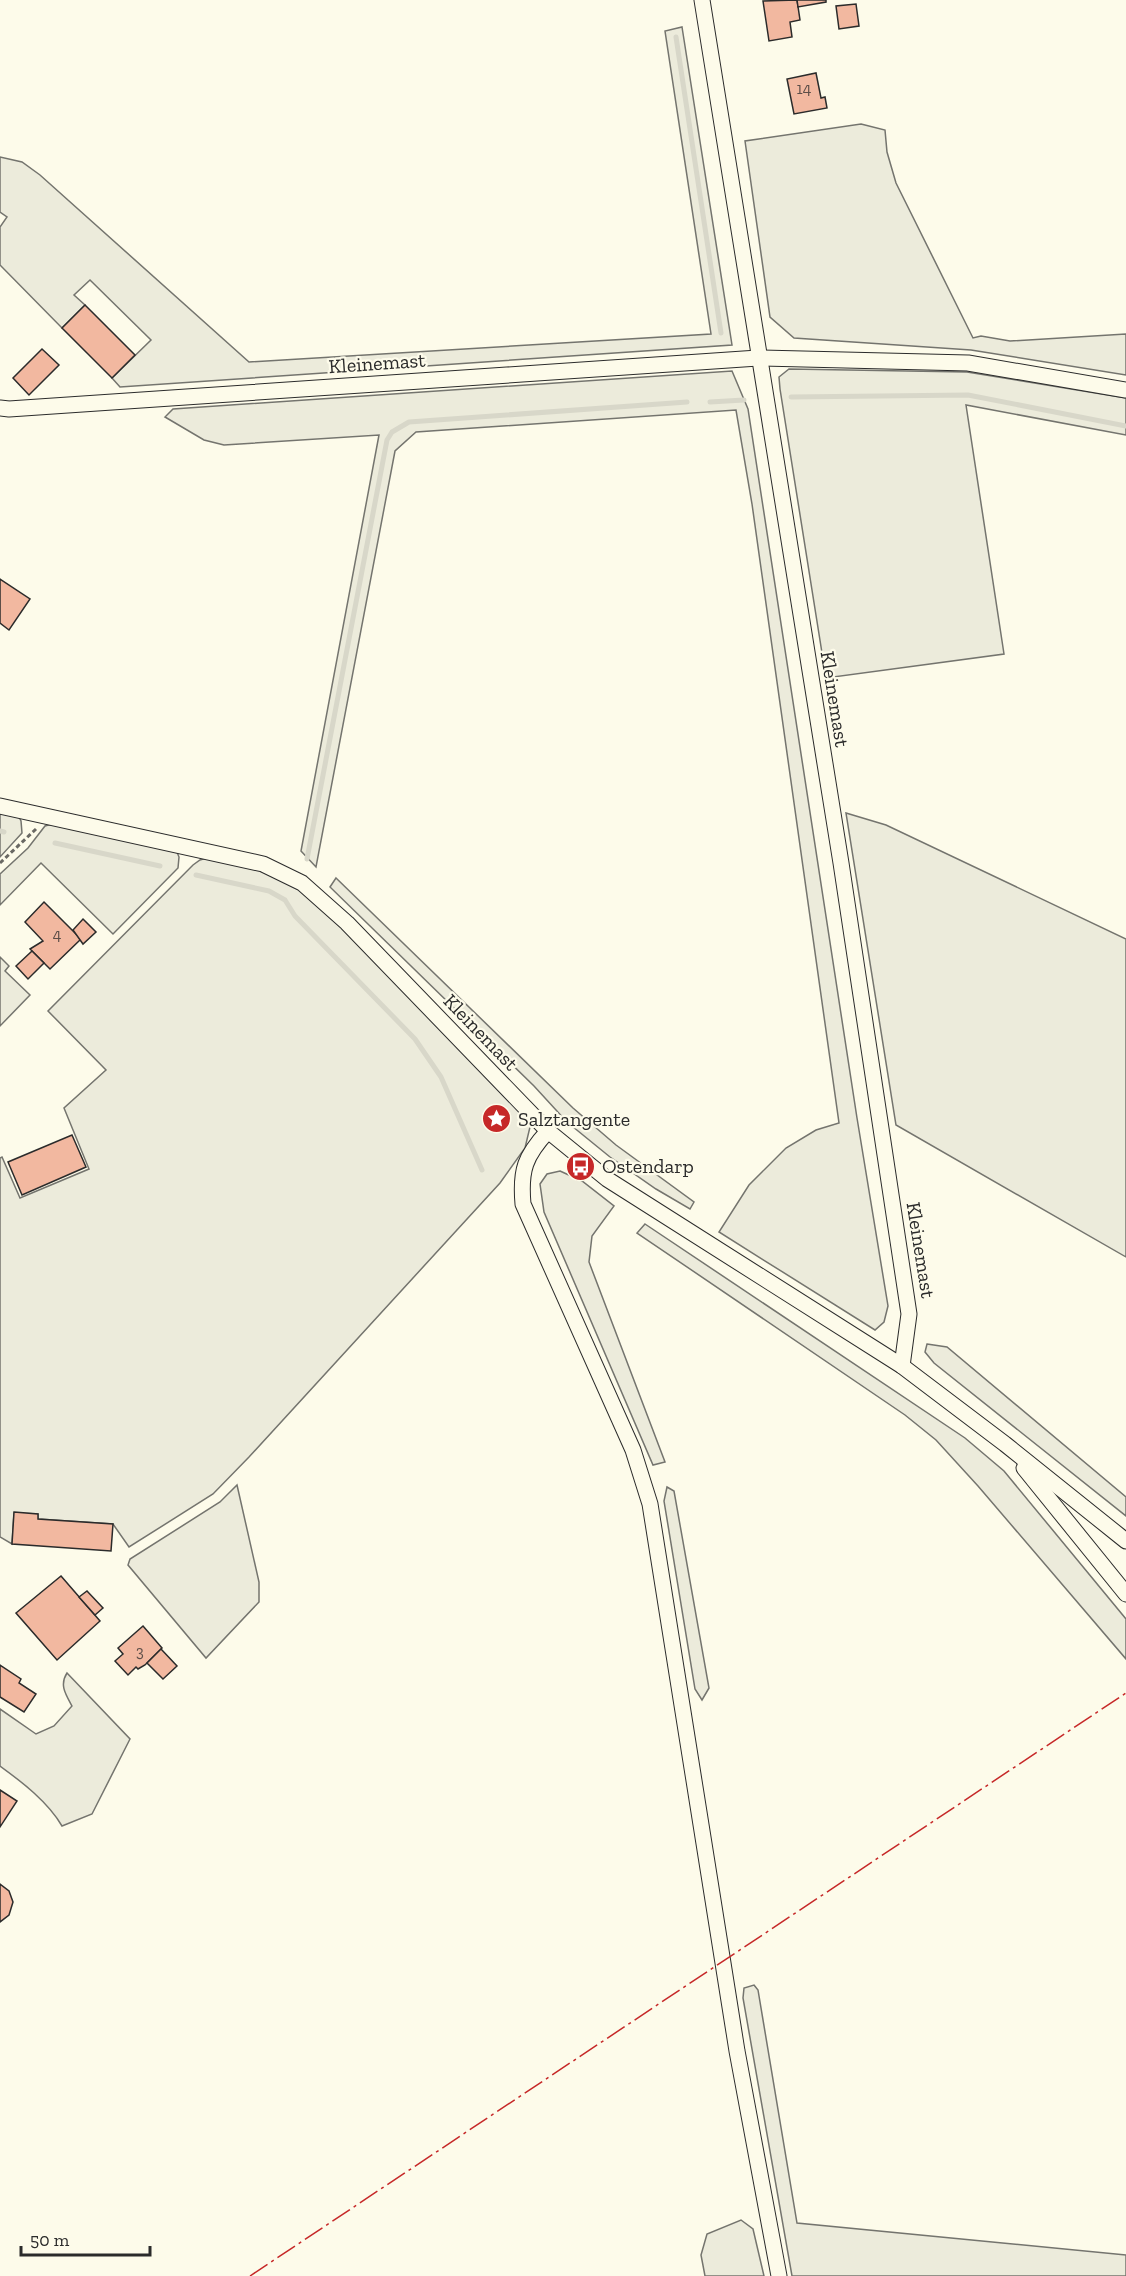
<svg xmlns="http://www.w3.org/2000/svg" width="1126" height="2276" font-family="'Zilla Slab',serif">
<style>
.green{fill:#ecebdb;stroke:#74746e;stroke-width:1.5}
.lines{fill:none;stroke-linecap:round;stroke-linejoin:round}
.stream{stroke:#d8d7c9;stroke-width:5}
.building{fill:#f2b8a0;stroke:#2b2b2b;stroke-width:1.5}
.minor-casing{stroke:#2b2b2b;stroke-width:17}
.path{stroke:#6a6964;stroke-width:3;stroke-dasharray:4.5 3;stroke-linecap:butt}
.minor{stroke:#fdfbea;stroke-width:15}
.power{stroke:#c62828;stroke-width:1.5;stroke-dasharray:21 4.5 3 4.5;stroke-linecap:butt}
.labels{text-anchor:middle;stroke-width:4.5;stroke-linejoin:round;paint-order:stroke}
.number-label{font-size:16px;fill:#5d4e48}
.street-label{font-size:20px;fill:#2b2b2b;stroke:#fdfbea}
.poi-label{font-size:20px;fill:#2b2b2b;stroke:#fdfbea;text-anchor:start}
</style>
<rect width="100%" height="100%" fill="#fdfbea"/>
<g class="green">
<path d="M682 27 732 345 120 387 112 378 151 340 90 280 74 295 85 305 62 328 0 265V227L7 217 0 212V157L22 162 40 175 249 362 711 334 665 31Z"/>
<path d="M861 124 885 130 887 152 896 183 973 338 981 336 1010 341 1126 334V375L971 350 794 338 770 317 745 141Z"/>
<path d="M789 369 967 372 1126 398V435L966 405 1004 654 826 678 780 389 779 377Z"/>
<path d="M732 371 748 409 857 1118 888 1306 884 1322 875 1330 719 1232 749 1185 786 1148 816 1130 839 1123 752 504 736 410 416 432 395 451 316 867 301 851 379 435 224 445 204 440 165 417 173 409Z"/>
<path d="M0 810 18 815 21 821 22 833 0 857Z"/>
<path d="M846 813 886 825 1126 939V1257L896 1125Z"/>
<path d="M52 824 177 852 179 857 178 868 113 934 41 863 0 905V874L28 848 45 826Z"/>
<path d="M210 857 257 868 294 885 365 949 529 1118 530 1127 525 1148 500 1183 249 1457 213 1494 129 1547 113 1524 38 1519V1514L14 1513 12 1544 0 1537V1158L2 1157 20 1198 89 1169 64 1108 106 1070 48 1011 193 865 200 860Z"/>
<path d="M336 878 573 1108 616 1145 694 1202 690 1209 656 1189 610 1157 567 1122 534 1086 330 887Z"/>
<path d="M0 957 9 966 5 971 30 995 0 1026Z"/>
<path d="M560 1171 582 1181 614 1206 592 1236 589 1262 665 1462 653 1465 544 1212 540 1184 547 1174Z"/>
<path d="M645 1224 965 1438 1004 1471 1126 1619V1659L978 1486 936 1440 905 1415 637 1233Z"/>
<path d="M927 1344 947 1347 1126 1497V1516L934 1363 925 1352Z"/>
<path d="M237 1485 259 1582V1602L206 1658 128 1565 130 1559 220 1502Z"/>
<path d="M667 1487 674 1491 709 1688 702 1700 695 1689 664 1501Z"/>
<path d="M67 1673 130 1739 92 1814 62 1826C48 1802 22 1782 0 1766V1709L36 1734 54 1726 72 1706C66 1695 59 1685 67 1673Z"/>
<path d="M754 1985 758 1990 797 2223 1126 2255V2276H792L743 1998 744 1988Z"/>
<path d="M741 2220 753 2229 764 2276H705L701 2255 707 2234Z"/>
</g>
<g class="lines">
<g class="stream">
<path d="M676 37 721 333"/>
<path d="M791 397 968 395 1126 426"/>
<path d="M710 402 744 400"/>
<path d="M0 831 4 832"/>
<path d="M55 843 160 866"/>
<path d="M307 859 387 440 392 432 409 422 687 402"/>
<path d="M196 875 269 891 285 900 295 916 415 1039 441 1077 482 1170"/>
</g>
</g>
<g class="building">
<path d="M797 0 800 20 790 22 792 37 769 41 763 1Z"/>
<path d="M797 0H826V2L798 7Z"/>
<path d="M856 4 859 26 839 29 836 6Z"/>
<path d="M816 73 821 98 825 97 827 108 794 114 787 79Z"/>
<path d="M85 305 135 355 112 378 62 328Z"/>
<path d="M42 349 59 365 29 395 13 378Z"/>
<path d="M0 579 30 599 9 630 0 623Z"/>
<path d="M44 902 81 939 50 969 30 949 43 941 25 922Z"/>
<path d="M83 919 96 932 83 944 73 930Z"/>
<path d="M32 951 44 963 28 979 16 966Z"/>
<path d="M72 1135 86 1167 22 1195 8 1162Z"/>
<path d="M14 1512 38 1514V1519L113 1524 111 1551 12 1544Z"/>
<path d="M61 1576 100 1621 57 1660 16 1613Z"/>
<path d="M87 1591 103 1608 95 1615 79 1597Z"/>
<path d="M143 1626 162 1648 145 1665 138 1669 136 1667 128 1675 115 1661 123 1654 118 1648Z"/>
<path d="M161 1649 177 1666 163 1679 147 1663Z"/>
<path d="M0 1665 21 1679 19 1683 36 1694 24 1712 0 1697Z"/>
<path d="M0 1790 17 1801 0 1827Z"/>
<path d="M0 1884 9 1891 13 1902 9 1915 0 1922Z"/>
</g>
<g class="lines">
<defs>
<g id="minor">
<path d="M702 0 841 863 909 1314 902 1366"/>
<path d="M0 408 9 409 758 358 968 363 1126 390"/>
<path d="M0 806 263 864 302 883 347 923 548 1131 607 1179 902 1366 1005 1444 1126 1541"/>
<path d="M548 1131C525 1156 520 1170 523 1204L633 1450 650 1504 737 2051 779 2276"/>
<path d="M1024 1468 1126 1594"/>
</g>
</defs>
<use href="#minor" class="minor-casing"/>
<path class="path" d="M0 863 36 829"/>
<use href="#minor" class="minor"/>
<path class="power" d="M250 2276 1126 1693"/>
</g>
<defs>
<symbol id="sight-disc" viewBox="-11 -11 22 22"><circle r="9.5" fill="#c62828" stroke="#fdfbea"/><path d="M0-6L1.8-2.2L6-1.7L2.9 1.2L3.7 5.4L0 3.3L-3.7 5.4L-2.9 1.2L-6-1.7L-1.8-2.2Z" fill="#fff"/></symbol>
<symbol id="bus-disc" viewBox="-11 -11 22 22"><circle r="9.5" fill="#c62828" stroke="#fdfbea"/><path d="M-5-6H5V4H4V6H2V4H-2V6H-4V4H-5ZM-3.5-4V0h7V-4ZM-3.5 1.2v1.5H-2V1.2ZM2 1.2v1.5H3.5V1.2Z" fill="#fff"/></symbol>
</defs>
<g fill-rule="evenodd">
<use href="#sight-disc" x="480" y="1102" width="33" height="33"/>
<use href="#bus-disc" x="564" y="1150" width="33" height="33"/>
</g>
<g class="labels">
<g class="number-label">
<text x="804" y="94">14</text>
<text x="57" y="940">4</text>
<text x="140" y="1657">3</text>
</g>
<g class="street-label">
<text transform="translate(377 363) rotate(-4)" y="7">Kleinemast</text>
<text transform="translate(835 699) rotate(81)" y="7">Kleinemast</text>
<text transform="translate(481 1032) rotate(46)" y="7">Kleinemast</text>
<text transform="translate(921 1250) rotate(81)" y="7">Kleinemast</text>
</g>
<g class="poi-label">
<text x="518" y="1126">Salztangente</text>
<text x="602" y="1173">Ostendarp</text>
</g>
</g>
<path d="M21 2246v9h129v-9" fill="none" stroke="#2b2b2b" stroke-width="3"/>
<text x="30" y="2246" font-size="18" fill="#2b2b2b" stroke="#fdfbea" stroke-width="4.5" paint-order="stroke">50 m</text>
</svg>
